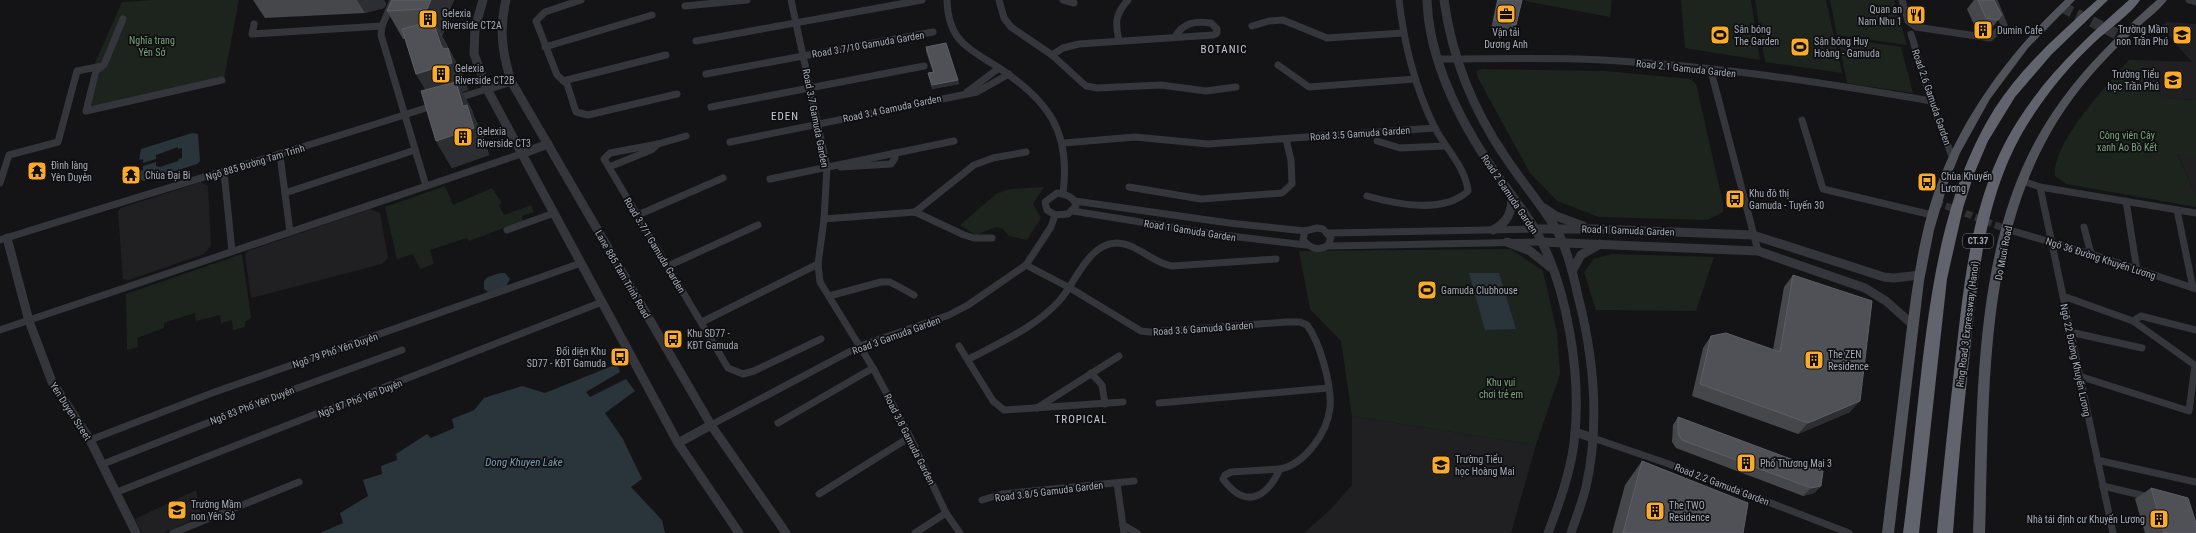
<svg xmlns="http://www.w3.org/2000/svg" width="2196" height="533" font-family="'Roboto Condensed',sans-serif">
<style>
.built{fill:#202023}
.green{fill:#1c241d}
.water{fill:#2a343b}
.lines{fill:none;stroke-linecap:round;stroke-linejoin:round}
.minor-tunnel{stroke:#313236;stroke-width:7;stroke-dasharray:7 3.5;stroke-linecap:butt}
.primary-tunnel{stroke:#313236;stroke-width:11;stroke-dasharray:11 5.5;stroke-linecap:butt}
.minor{stroke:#35363b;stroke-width:7}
.tertiary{stroke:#35363b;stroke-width:9}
.primary{fill:#51535b;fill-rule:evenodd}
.motorway{fill:#61646d;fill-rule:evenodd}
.wall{fill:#45474b}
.shaded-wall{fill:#2d2e31}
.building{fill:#505157;stroke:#5d5f66}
.labels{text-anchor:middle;stroke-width:3.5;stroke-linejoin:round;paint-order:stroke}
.shield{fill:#0f0f11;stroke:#787c85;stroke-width:1}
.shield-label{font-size:9px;font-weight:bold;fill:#a5abb7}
.poi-label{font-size:10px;fill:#a5abb7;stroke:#0f0f11;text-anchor:start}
.park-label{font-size:10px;fill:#7ba37c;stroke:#0f0f11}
.street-label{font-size:10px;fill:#a5abb7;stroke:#0f0f11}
.neighbourhood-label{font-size:11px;letter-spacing:1px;fill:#c6cad3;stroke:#0f0f11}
.water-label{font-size:11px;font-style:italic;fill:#7a9cb4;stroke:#0f0f11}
</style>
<rect width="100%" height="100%" fill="#141416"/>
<g class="built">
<path d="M2167 22 2196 24V100L2163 98 2136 60 2192 62 2160 26Z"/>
<path d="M2177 153 2196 156V196Z"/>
<path d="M201 182 208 186 211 246 204 254 129 280 123 279 118 211 121 208Z"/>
<path d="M370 209 380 213 388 258 382 264 251 298 245 254 248 251Z"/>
<path d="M1352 416 1536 445 1511 533H1304L1331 509 1352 485Z"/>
<path d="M196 490 201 516 164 533H143L140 529 135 519Z"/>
</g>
<g class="green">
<path d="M154 0H239L224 78 88 108 101 69 106 68 108 62 94 65 122 2Z"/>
<path d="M1612 0 1610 17 1525 1V0Z"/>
<path d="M1681 0H1751L1760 60 1685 48Z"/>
<path d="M1755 0H1826L1842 73 1765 62Z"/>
<path d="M1830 0H1894L1907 45 1837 35Z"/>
<path d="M1838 38 1901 47 1913 93 1847 83Z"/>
<path d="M2129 60H2136L2163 98 2196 100V156L2177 154 2196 196V207L2066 184 2055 176C2052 143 2107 85 2129 60Z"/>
<path d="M1482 69 1604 71 1691 79 1696 84 1723 203V212L1707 220 1599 217 1557 201 1530 173 1478 78 1476 71Z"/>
<path d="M445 186 453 205 492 188 502 203 499 205 504 215 531 205 534 212 522 216 523 221 469 241 467 238 430 250 434 264 420 269 413 254 397 259 385 207Z"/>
<path d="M1044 187 1033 204 1041 218 1027 240 1009 236 1003 229 996 227 976 235 960 225 996 194 1010 189Z"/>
<path d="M1511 249 1543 271 1557 332 1560 374 1536 445 1352 416 1341 341 1310 309 1299 251Z"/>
<path d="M242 254 251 318 245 322V327L233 330 232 320 221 323 220 315 196 321 195 313 164 323V328L137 338 138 347 127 350 126 294Z"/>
<path d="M1612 254 1714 257 1696 311 1596 310 1584 272 1594 259Z"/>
</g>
<g class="water">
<path d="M192 133 198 134 200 161 197 164 144 181 140 180V171L143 170V166L156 162V166L160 167 178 161 179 159 182 158V148L178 149V147L156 155V159L143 163V159L139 160 141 149Z"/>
<path d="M500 273H505L510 279 505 288 488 292 484 289V281L488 277Z"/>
<path d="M1469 273H1499L1516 329 1485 330Z"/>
<path d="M617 364 620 372 586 392 590 397 626 379 635 391 605 413 623 439 642 479 631 487 662 520 665 533H320L343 523 340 513 368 496 363 480 382 474 381 466 397 460 396 454 427 434 431 438 454 428 452 419 474 410 484 398 522 386 545 393Z"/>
</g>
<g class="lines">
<path class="minor-tunnel" d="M1936 202 2006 229"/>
<path class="primary-tunnel" d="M2062 7 2123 37"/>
<g class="minor">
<path d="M393 0 382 26 381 35 426 186"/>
<path d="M581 0 545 12 536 21 557 75 567 84 576 112 588 115 677 94"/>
<path d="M791 0 827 167 824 219 818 264 820 282 873 368 910 437 946 513 960 533"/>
<path d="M947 0C948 42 969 48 999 68 1049 101 1071 132 1063 193"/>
<path d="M999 0 1004 18 1011 27 1052 55 1086 86 1097 88 1161 85 1206 91 1236 87"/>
<path d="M1063 0 1074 3"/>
<path d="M1902 0 1908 21 1916 27 1990 38 2004 25 1994 0"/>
<path d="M2189 0 2196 2"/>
<path d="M685 6 747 0"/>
<path d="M123 19 104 65 96 71 86 111 222 80"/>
<path d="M254 24 252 34 382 26"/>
<path d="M1252 26 1269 21 1283 20 1327 38 1402 33"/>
<path d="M1911 34 1931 101 1953 159"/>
<path d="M696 41 922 0"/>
<path d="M1119 41C1115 23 1115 14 1128 0"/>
<path d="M545 47 652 15"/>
<path d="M1052 55 1063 48 1079 44 1213 35 1217 33V29L1211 23C1196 21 1183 22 1175 37"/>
<path d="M1438 59C1484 59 1531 58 1577 59 1696 63 1814 81 1931 101"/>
<path d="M1278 65 1309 87 1415 79"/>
<path d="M1711 71 1758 251"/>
<path d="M706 74 933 32"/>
<path d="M563 81 666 55"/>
<path d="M967 92 999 68"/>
<path d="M455 99 487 89"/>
<path d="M711 107 924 66"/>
<path d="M1802 120 1823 189 1932 215"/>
<path d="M686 136 658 144 610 153 604 159 728 368 743 374 754 371 821 339"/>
<path d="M1377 141 1400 148 1445 146"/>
<path d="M730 142 977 92 1009 74"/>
<path d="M1064 143 1135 137 1208 144 1435 128"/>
<path d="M280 155 290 232"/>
<path d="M609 167 651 150 658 144"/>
<path d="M841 167 891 164 895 158 894 153"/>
<path d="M224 172 232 251"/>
<path d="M770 179 954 141"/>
<path d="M2023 181 2040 187 2196 213"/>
<path d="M0 183 9 155 58 142 77 71 102 66"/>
<path d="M1129 187 1201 199 1282 193 1292 184 1291 160 1286 139"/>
<path d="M2040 187 2113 533"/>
<path d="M285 193 415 150"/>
<path d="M1057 193C1066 195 1074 196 1076 206L1068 214 1055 215 1047 210 1045 202Z"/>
<path d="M1367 196C1395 204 1444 214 1468 191 1465 166 1445 148 1434 126 1415 87 1404 43 1399 0"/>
<path d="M1075 201 1229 223 1305 231"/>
<path d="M2126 201 2137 270"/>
<path d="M2177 210 2193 288"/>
<path d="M1073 211 1214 234 1306 245"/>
<path d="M915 212 974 165 993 158 1026 152"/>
<path d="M638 215 723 178"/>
<path d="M824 219 915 212 964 235 974 238H992"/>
<path d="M2084 227 2091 254"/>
<path d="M1317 228 1323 229 1331 238 1328 245C1319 252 1310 248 1303 240L1305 231Z"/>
<path d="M2006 229 2091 254 2196 289"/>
<path d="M507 230 554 213"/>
<path d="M1329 233 1535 229"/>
<path d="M0 240C145 194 291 152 435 105"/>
<path d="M1329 246 1541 242"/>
<path d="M1026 265 1070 288 1141 331 1150 332 1286 322H1300L1307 325C1320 342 1332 386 1330 408 1327 433 1305 464 1280 469"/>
<path d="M668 266 758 225"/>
<path d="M829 296 881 282H890L914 295"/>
<path d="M2063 296 2133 321 2196 366"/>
<path d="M2133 321 2141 316 2196 330"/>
<path d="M702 322 818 264"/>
<path d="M0 330 521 154"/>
<path d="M2070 332 2142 348"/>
<path d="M959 346 993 401 1004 410 1123 402"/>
<path d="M969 359C1001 342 1036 327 1060 300 1076 282 1088 244 1116 243 1137 243 1152 263 1172 266L1276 259"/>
<path d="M1091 373 1102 385 1105 404"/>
<path d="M2079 376 2189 411 2195 365"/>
<path d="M1159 403 1328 388"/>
<path d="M1037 408 1119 356"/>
<path d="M778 423 873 368"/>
<path d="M711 425 860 346 949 315 968 305 1026 265 1051 227 1055 215"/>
<path d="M1593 438 1666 463 1849 533"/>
<path d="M90 440 212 393 581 263"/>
<path d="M2097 460 2196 482"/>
<path d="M103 464 273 397 402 350"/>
<path d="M1280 469C1266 499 1245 509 1223 479L1225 475 1231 472Z"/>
<path d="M1117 483 1124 533"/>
<path d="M2103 486 2149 497"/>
<path d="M117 492 602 302"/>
<path d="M819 494 910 437"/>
<path d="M982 500 1002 494 1134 481"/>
<path d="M1123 525 1137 533"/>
<path d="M173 533 299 482"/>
<path d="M915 533 946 513"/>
</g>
<g class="tertiary">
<path d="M483 0 475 28 474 54 487 89 678 443 739 533"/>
<path d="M506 0C499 29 502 52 511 81L711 425 786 533"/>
<path d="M1427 0C1429 58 1457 115 1488 162 1503 185 1521 206 1535 229 1568 286 1582 378 1574 443 1570 474 1559 504 1548 533"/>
<path d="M1444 0C1452 58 1473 110 1506 158 1522 182 1540 203 1555 227 1567 248 1573 273 1578 296 1594 358 1600 424 1586 487 1582 503 1576 518 1571 533"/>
<path d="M487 89 511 81"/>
<path d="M521 154 548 144"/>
<path d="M1544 208 1556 216 1583 226"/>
<path d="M1535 229H1596L1753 235 1884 277 1894 278 1920 275"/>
<path d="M1493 230C1508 222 1512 212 1512 196"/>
<path d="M7 238 29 321 52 382 90 440 136 533"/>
<path d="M1507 242 1530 251 1550 267"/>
<path d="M1541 242 1758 251 1865 288 1886 301 1913 325"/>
<path d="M1572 271 1581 255 1600 244"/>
<path d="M1575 432 1593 438"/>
<path d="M678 443 711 425"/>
</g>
<g class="primary">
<path d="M2065 0H2075L2028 48 1990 99 1960 153 1948 183 1934 230 1924 281 1894 533H1882C1890 467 1898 401 1906 335 1913 283 1919 231 1938 182 1966 111 2010 52 2065 0Z"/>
<path d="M2157 0H2167C2158 12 2144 21 2134 31 2109 55 2085 80 2066 108 1982 231 1990 391 1985 533H1973C1978 397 1972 237 2049 118 2078 73 2117 35 2157 0Z"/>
</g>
<g class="motorway">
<path d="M2097 0H2108L2051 55 2015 97 1988 141 1974 174 1963 208 1947 279 1919 533H1903C1910 480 1915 427 1921 374 1932 282 1945 188 1995 108 2022 66 2060 33 2097 0Z"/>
<path d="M2129 0H2140C2131 14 2109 29 2096 41 2069 66 2046 94 2027 125 1982 198 1977 287 1968 370 1962 424 1957 479 1953 533H1937C1942 479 1948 425 1954 371 1964 286 1970 196 2017 122 2047 74 2087 37 2129 0Z"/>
</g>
</g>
<g class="wall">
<path d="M253 0H384L386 4 384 8 365 13 265 18Z"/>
<path d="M392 0H454L446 18 448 21 442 36 463 75 468 90 462 92 472 110 474 117 482 132 489 155 452 168 436 141 426 90 416 74 405 39H403L387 11Z"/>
<path d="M1497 0H1522L1516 25 1513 33 1491 29Z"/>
<path d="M1974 0H1994L2002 15 1988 33 1977 31 1967 9Z"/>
<path d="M926 47 958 80 959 84 932 89 928 73 933 72 926 51Z"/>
<path d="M1793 275 1850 412 1798 434 1692 396 1703 348 1711 336 1773 350 1784 287Z"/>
<path d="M1678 417 1821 486 1814 493 1803 496 1676 448 1672 442 1673 425Z"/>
<path d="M1642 461 1743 533H1612L1625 485Z"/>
<path d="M2151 488 2196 533H2145L2135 499Z"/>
</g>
<g class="shaded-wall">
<path d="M357 0H384L386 4 384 8 365 13Z"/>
<path d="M431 0H454L446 18 448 21 442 36 427 9Z"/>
<path d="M433 21 463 75 468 90 462 92 472 110 474 117 482 132 489 155 452 168 436 141 432 101 416 74 441 45Z"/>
<path d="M958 80 959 84 932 89V85Z"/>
<path d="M1860 401 1850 412 1798 434 1808 423Z"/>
<path d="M1821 486 1814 493 1803 496 1811 488Z"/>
</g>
<g class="building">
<path d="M392 0H431L427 9 387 11Z"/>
<path d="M1498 0H1522L1516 25 1494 20Z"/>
<path d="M1978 0H1994L2002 15 1998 20 1986 18Z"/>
<path d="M433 21 441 45 444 49 448 48 452 63 416 74 402 29Z"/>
<path d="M946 43 958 80 932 85 928 73 934 72 926 47Z"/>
<path d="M456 82 463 106 467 105 474 128 436 141 421 91Z"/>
<path d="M1793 275 1872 301 1860 401 1808 423 1700 384 1711 336 1726 333 1780 352Z"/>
<path d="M1678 417 1823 471 1821 486 1811 488 1682 440 1678 434Z"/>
<path d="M1642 461 1748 503 1743 533H1623Z"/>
<path d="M2151 488 2188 498 2196 523V533H2164Z"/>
</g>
<defs>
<symbol id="office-square" viewBox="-11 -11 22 22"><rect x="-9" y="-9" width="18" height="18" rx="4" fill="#fbab27" stroke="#0f0f11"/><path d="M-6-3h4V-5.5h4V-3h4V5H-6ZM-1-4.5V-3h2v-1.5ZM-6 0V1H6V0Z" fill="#111"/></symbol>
<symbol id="restaurant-square" viewBox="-11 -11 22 22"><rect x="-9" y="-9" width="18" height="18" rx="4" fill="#fbab27" stroke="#0f0f11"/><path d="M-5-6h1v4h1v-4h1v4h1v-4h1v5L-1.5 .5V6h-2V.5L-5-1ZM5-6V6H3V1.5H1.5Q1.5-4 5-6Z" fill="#111"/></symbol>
<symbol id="building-square" viewBox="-11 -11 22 22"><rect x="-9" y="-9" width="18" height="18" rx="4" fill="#fbab27" stroke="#0f0f11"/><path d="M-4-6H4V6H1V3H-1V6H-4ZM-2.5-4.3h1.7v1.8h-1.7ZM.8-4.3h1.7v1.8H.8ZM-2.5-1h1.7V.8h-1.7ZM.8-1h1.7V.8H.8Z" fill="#111"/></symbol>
<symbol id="stadium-square" viewBox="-11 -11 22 22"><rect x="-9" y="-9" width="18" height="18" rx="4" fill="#fbab27" stroke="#0f0f11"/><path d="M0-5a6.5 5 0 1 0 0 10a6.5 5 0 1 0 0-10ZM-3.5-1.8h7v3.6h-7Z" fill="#111"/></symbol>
<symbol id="school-square" viewBox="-11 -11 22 22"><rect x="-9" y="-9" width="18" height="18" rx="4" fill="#fbab27" stroke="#0f0f11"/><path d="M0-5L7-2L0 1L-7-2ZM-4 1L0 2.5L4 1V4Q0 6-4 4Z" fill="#111"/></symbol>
<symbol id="temple-square" viewBox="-11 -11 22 22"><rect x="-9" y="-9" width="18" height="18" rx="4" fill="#fbab27" stroke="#0f0f11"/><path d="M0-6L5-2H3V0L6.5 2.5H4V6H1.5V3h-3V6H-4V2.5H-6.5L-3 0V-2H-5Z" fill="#111"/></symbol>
<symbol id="bus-square" viewBox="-11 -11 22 22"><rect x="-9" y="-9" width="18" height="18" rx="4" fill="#fbab27" stroke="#0f0f11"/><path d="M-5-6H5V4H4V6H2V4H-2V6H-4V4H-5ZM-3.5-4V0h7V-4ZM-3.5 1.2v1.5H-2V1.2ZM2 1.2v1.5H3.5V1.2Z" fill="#111"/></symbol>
</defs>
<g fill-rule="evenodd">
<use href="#office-square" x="1495" y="3" width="22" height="22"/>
<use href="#restaurant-square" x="1905" y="4" width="22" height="22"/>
<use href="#building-square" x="417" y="8" width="22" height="22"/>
<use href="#building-square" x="1972" y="19" width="22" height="22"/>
<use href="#stadium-square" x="1709" y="24" width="22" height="22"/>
<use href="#school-square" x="2171" y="24" width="22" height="22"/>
<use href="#stadium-square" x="1789" y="36" width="22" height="22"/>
<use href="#building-square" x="430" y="63" width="22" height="22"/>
<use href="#school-square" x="2162" y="69" width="22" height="22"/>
<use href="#building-square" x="452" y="126" width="22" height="22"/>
<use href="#temple-square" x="26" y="160" width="22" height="22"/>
<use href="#temple-square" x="120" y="164" width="22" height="22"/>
<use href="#bus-square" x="1916" y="171" width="22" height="22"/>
<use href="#bus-square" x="1724" y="188" width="22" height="22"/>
<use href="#stadium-square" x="1416" y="279" width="22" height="22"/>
<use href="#bus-square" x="662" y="328" width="22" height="22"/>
<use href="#bus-square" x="609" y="346" width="22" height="22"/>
<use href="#building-square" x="1803" y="349" width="22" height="22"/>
<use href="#building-square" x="1735" y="452" width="22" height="22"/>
<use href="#school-square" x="1430" y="454" width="22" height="22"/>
<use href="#school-square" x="166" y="499" width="22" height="22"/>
<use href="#building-square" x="1644" y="500" width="22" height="22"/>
<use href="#building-square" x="2148" y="508" width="22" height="22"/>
</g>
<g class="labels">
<rect class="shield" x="1963" y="234" width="30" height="14" rx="3"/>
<g class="shield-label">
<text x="1978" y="244">CT.37</text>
</g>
<g class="poi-label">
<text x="1902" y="13" text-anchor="end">Quan an<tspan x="1902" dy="12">Nam Nhu 1</tspan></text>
<text x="442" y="17">Gelexia<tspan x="442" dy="12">Riverside CT2A</tspan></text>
<text x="1734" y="33">Sân bóng<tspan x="1734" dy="12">The Garden</tspan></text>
<text x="2168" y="33" text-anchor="end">Trường Mầm<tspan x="2168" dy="12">non Trần Phú</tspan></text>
<text x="1997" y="34">Dumin Cafe</text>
<text x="1506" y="36" text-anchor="middle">Vận tải<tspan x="1506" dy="12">Dương Anh</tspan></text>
<text x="1814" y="45">Sân bóng Huy<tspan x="1814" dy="12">Hoàng - Gamuda</tspan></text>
<text x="455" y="72">Gelexia<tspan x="455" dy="12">Riverside CT2B</tspan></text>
<text x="2159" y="78" text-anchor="end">Trường Tiểu<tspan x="2159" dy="12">học Trần Phú</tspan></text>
<text x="477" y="135">Gelexia<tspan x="477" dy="12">Riverside CT3</tspan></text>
<text x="51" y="169">Đình làng<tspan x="51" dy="12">Yên Duyên</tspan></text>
<text x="145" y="179">Chùa Đại Bi</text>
<text x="1941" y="180">Chùa Khuyến<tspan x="1941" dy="12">Lương</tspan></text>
<text x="1749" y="197">Khu đô thị<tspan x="1749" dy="12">Gamuda - Tuyến 30</tspan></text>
<text x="1441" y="294">Gamuda Clubhouse</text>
<text x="687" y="337">Khu SD77 -<tspan x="687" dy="12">KĐT Gamuda</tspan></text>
<text x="606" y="355" text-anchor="end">Đối diện Khu<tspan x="606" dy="12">SD77 - KĐT Gamuda</tspan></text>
<text x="1828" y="358">The ZEN<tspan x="1828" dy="12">Residence</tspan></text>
<text x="1455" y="463">Trường Tiểu<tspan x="1455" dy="12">học Hoàng Mai</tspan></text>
<text x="1760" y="467">Phố Thương Mại 3</text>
<text x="191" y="508">Trường Mầm<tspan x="191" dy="12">non Yên Sở</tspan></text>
<text x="1669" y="509">The TWO<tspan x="1669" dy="12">Residence</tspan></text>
<text x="2145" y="523" text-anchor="end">Nhà tái định cư Khuyến Lương</text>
</g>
<g class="park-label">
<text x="152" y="44">Nghĩa trang<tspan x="152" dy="12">Yên Sở</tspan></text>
<text x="2127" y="139">Công viên Cây<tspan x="2127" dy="12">xanh Ao Bồ Kết</tspan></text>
<text x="1501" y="386">Khu vui<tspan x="1501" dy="12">chơi trẻ em</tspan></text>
</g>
<g class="street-label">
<text transform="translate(868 44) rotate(-10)" y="4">Road 3.7/10 Gamuda Garden</text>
<text transform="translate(1686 68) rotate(6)" y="4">Road 2.1 Gamuda Garden</text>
<text transform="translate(1932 97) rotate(71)" y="4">Road 2.6 Gamuda Garden</text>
<text transform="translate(892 108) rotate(-12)" y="4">Road 3.4 Gamuda Garden</text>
<text transform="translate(816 118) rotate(79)" y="4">Road 3.7 Gamuda Garden</text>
<text transform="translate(1360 133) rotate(-4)" y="4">Road 3.5 Gamuda Garden</text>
<text transform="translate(255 162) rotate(-17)" y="4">Ngõ 885 Đường Tam Trinh</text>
<text transform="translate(1510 194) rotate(56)" y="4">Road 2 Gamuda Garden</text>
<text transform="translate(1190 230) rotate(9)" y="4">Road 1 Gamuda Garden</text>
<text transform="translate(1628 230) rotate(2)" y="4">Road 1 Gamuda Garden</text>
<text transform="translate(655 245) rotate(59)" y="4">Road 3.7/1 Gamuda Garden</text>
<text transform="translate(2003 253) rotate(-79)" y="4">Do Muoi Road</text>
<text transform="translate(2101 258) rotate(18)" y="4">Ngõ 36 Đường Khuyến Lương</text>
<text transform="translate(623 274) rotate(60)" y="4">Lane 885 Tam Trinh Road</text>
<text transform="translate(1967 324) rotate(-83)" y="4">Ring Road 3 Expressway (Hanoi)</text>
<text transform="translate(1203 328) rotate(-4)" y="4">Road 3.6 Gamuda Garden</text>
<text transform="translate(896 335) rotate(-20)" y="4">Road 3 Gamuda Garden</text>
<text transform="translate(335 350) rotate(-19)" y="4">Ngõ 79 Phố Yên Duyên</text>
<text transform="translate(2076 360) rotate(78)" y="4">Ngõ 22 Đường Khuyến Lương</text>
<text transform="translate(360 398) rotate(-21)" y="4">Ngõ 87 Phố Yên Duyên</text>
<text transform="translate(252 405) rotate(-21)" y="4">Ngõ 83 Phố Yên Duyên</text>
<text transform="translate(71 411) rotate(57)" y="4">Yen Duyen Street</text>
<text transform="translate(910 439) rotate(63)" y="4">Road 3.8 Gamuda Garden</text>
<text transform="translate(1722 484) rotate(21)" y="4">Road 2.2 Gamuda Garden</text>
<text transform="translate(1049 491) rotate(-7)" y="4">Road 3.8/5 Gamuda Garden</text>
</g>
<g class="neighbourhood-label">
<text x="1224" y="53">BOTANIC</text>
<text x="785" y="120">EDEN</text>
<text x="1081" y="423">TROPICAL</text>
</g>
<g class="water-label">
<text x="524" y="466">Dong Khuyen Lake</text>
</g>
</g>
</svg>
